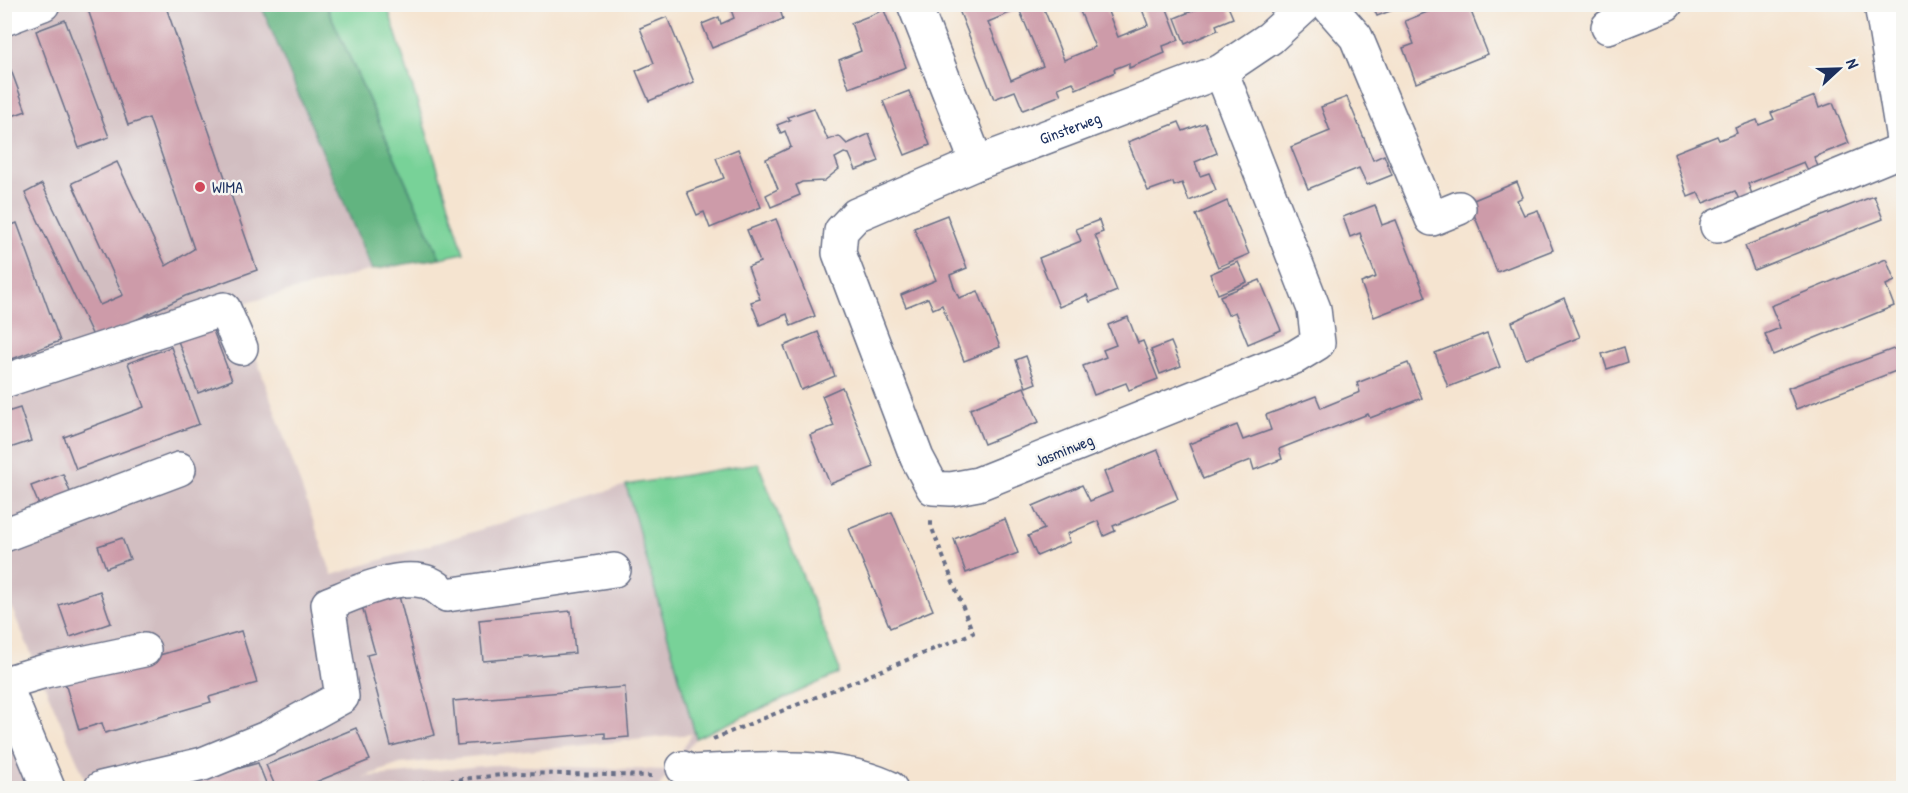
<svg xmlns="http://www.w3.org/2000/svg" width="1908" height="793" font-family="'Patrick Hand',sans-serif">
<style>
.industrial{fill:#d2bec1;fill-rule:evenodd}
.green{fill:#78d298;stroke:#4a807b;stroke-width:1.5}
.forest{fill:#62b480;stroke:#3e726f;stroke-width:1.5}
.building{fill:#cd9ba9;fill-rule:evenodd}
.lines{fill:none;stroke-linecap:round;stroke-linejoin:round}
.minor-casing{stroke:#676e86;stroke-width:36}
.path{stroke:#676e86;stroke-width:4;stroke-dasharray:4.5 4.5;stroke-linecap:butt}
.minor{stroke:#fff;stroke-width:33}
.poi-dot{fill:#d1495b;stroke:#f6f6f2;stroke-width:2}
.labels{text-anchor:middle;stroke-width:5;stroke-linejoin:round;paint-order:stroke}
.street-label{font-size:16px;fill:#1b2f5e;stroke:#f6f6f2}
.poi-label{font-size:16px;fill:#1b2f5e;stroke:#f6f6f2;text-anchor:start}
</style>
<rect width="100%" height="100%" fill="#f6f6f2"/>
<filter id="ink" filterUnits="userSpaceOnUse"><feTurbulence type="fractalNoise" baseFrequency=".0167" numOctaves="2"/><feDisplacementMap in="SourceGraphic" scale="12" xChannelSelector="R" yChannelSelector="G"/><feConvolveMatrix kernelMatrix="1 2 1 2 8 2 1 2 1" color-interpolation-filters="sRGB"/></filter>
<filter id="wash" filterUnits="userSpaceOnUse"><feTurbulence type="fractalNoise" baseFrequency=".008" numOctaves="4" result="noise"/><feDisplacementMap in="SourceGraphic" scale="24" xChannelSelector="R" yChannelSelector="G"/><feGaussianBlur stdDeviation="1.35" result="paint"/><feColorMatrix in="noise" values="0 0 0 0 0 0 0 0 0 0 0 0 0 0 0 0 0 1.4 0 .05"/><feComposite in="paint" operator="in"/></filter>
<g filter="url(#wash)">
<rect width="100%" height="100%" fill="#f5e4d0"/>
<g class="industrial">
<path d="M4 5H261L372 270 238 305 332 575 626 485 696 738 659 786 660 788H89L5 593ZM692 734 668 770 492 765 363 777 400 764Z"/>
<path d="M5 716 36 788H5Z"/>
</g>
<g class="green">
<path d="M326 5H387L464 253 440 258Z"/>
<path d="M758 463 839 668 838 674 696 738 626 485Z"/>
</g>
<path class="forest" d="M261 5H326L440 258 372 270Z"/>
<g id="blocks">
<g class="building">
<path d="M86 4H165L257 270 185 296 95 340 25 193 42 184 100 305 123 295 72 183 117 162 166 266 194 249 149 118 128 125Z"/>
<path d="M729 4H778L783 19 712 48 702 24 719 17 721 24 734 18Z"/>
<path d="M1042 4 1064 60 1095 47 1077 4H1105L1118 37 1148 25 1140 4H1165L1179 40 1163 46 1165 53 1129 68V63L1114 69 1115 72 1076 89 1073 82 1058 88 1061 95 1023 110 1015 91 994 99 957 5ZM1019 9 1043 66 1011 80 988 22Z"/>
<path d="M1201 4H1227L1233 18 1216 25 1218 30 1185 44 1175 18 1202 7Z"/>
<path d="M1372 4H1406V5L1377 16Z"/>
<path d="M1447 4H1468L1488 54 1416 83 1403 48 1414 44 1405 21Z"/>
<path d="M884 10 906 67 849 88 839 60 861 51 851 23Z"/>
<path d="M667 17 694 82 649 101 636 71 654 63 640 28Z"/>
<path d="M65 20 109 137 79 148 36 31Z"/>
<path d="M11 70 26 111 4 119V73Z"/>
<path d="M909 91 930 145 905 155 883 101Z"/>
<path d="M1815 96 1819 108 1833 103 1849 143 1814 157 1820 171 1810 175 1804 162 1748 184 1754 199 1741 204 1735 191 1703 203 1698 193 1688 197 1674 153 1717 136 1719 140 1737 133 1735 128 1757 120 1759 125 1774 119 1771 113Z"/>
<path d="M1347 97 1373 160 1384 155 1392 175 1367 185 1359 168 1308 189 1291 147 1330 131 1321 107Z"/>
<path d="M814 108 828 140 839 136 847 144 869 134 879 161 856 170 849 154 844 153 835 158 839 169 824 181 802 182 796 185 800 195 771 207 766 195 778 189 766 159 791 147 785 131 781 133 777 125 790 120 788 117Z"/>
<path d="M1179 122 1183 131 1205 123 1217 153 1195 162 1200 176 1209 173 1216 190 1189 201 1182 183 1174 186 1173 182 1148 191 1128 142Z"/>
<path d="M738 149 761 207 710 228 704 212 697 215 687 192 724 178 716 158Z"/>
<path d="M1517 182 1523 197 1517 200 1524 215 1538 210 1553 250 1497 272 1469 202Z"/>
<path d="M1874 196 1883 219 1754 270 1745 246Z"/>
<path d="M1227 201 1249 254 1218 267 1196 215Z"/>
<path d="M1375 205 1382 225 1396 220 1426 297 1374 317 1361 283 1376 277 1360 233 1350 237 1343 217Z"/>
<path d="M947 215 967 268 950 275 954 287 959 298 978 291 1000 347 964 361 942 305 933 309 928 298 906 307 901 295 936 280 914 228Z"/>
<path d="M776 219 815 316 791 326 787 314 760 325 751 302 760 299 748 267 760 262 747 230Z"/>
<path d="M1099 220 1103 232 1095 235 1117 291 1090 302 1087 295 1059 307 1039 258 1081 241 1076 229Z"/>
<path d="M17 223 60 341 4 362V228Z"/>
<path d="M1886 259 1895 281 1886 285 1894 306 1773 355 1765 334 1780 328 1771 306Z"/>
<path d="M1238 262 1247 282 1218 294 1210 274Z"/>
<path d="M1260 280 1281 330 1248 344 1235 312 1228 315 1220 296Z"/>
<path d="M1564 298 1580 337 1526 359 1512 322Z"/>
<path d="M1128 317 1138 343 1143 341 1158 379 1129 390 1126 383 1094 395 1083 366 1106 357 1103 350 1116 345 1108 325Z"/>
<path d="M212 328 232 380 198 393 178 341Z"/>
<path d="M818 332 835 376 801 390 784 346Z"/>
<path d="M1487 333 1500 367 1448 387 1435 353Z"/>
<path d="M1171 342 1181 366 1160 374 1151 350Z"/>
<path d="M1904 345V368L1796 409 1788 388Z"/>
<path d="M171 347 199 424 76 469 64 437 144 407 128 363Z"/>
<path d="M1624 347 1628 362 1607 369 1602 354Z"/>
<path d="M1026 356 1036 383 1026 387 1016 360Z"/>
<path d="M1408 363 1422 398 1370 418 1368 414 1279 449 1282 459 1254 470 1251 460 1203 479 1189 444 1237 425 1243 440 1271 430 1266 415 1316 396 1321 408 1360 392 1357 383Z"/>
<path d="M842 387 874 467 830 484 810 435 834 426 822 396Z"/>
<path d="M1024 387 1039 422 984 444 970 409Z"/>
<path d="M20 408 31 441 4 450V413Z"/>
<path d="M1158 450 1178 499 1113 526 1115 531 1104 536 1098 521 1067 534 1070 542 1037 556 1028 536 1044 529 1033 506 1082 485 1090 501 1112 492 1104 472Z"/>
<path d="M63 474 72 497 41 510 31 486Z"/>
<path d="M892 512 933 610 890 628 849 529Z"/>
<path d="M1005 519 1018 553 966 573 954 539Z"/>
<path d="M122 538 130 559 106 568 98 546Z"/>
<path d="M100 591 111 623 70 637 59 605Z"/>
<path d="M399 596 435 735 391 746 367 655 375 653 362 606Z"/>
<path d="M571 611 575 653 483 661 479 620Z"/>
<path d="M241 631 257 683 209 697 211 702 105 733 102 723 79 730 65 683Z"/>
<path d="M625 687 629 737 605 739V733L457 745 453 701Z"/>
<path d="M356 728 370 760 301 788H276L266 765Z"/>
<path d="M258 763 268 788H171Z"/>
</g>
</g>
</g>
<g filter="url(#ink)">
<use href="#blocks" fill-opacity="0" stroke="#676e86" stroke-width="1.5"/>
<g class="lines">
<defs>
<g id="minor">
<path d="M914 4 977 163"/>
<path d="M1327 4 1356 37 1432 219 1459 208"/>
<path d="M1881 4 1904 145"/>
<path d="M4 19 43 4"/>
<path d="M1608 27 1666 4"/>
<path id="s1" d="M1221 71 1314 309 1318 343 1295 357 978 484 951 489 933 488 917 458 839 253 841 231 856 215 977 163 1221 71 1270 38 1307 4"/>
<path d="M1717 226 1904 149"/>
<path d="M4 381 224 309 241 348"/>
<path d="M4 535 179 469"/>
<path d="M4 682 48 788"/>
<path d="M5 683 45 671 144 650"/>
<path d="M683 768 692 772C753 769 835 761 890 788"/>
<path d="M101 788 203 764 269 737 342 697 328 604C356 593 392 575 423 581 431 582 440 590 447 595L614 570"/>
</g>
</defs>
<use href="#minor" class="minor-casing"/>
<g class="path">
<path d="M4 634 11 650"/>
<path d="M713 739 973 633 931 526V519"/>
<path d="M378 788 520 773 655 776"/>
</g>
<use href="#minor" class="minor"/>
</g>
</g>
<circle class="poi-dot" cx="200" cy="187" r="6"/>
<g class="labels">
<g class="street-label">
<text dy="6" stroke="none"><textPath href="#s1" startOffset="1232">Ginsterweg</textPath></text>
<text transform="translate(1064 450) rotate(-22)" y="6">Jasminweg</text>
</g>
<g class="poi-label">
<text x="212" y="193">WIMA</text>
</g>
</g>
<rect width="1908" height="793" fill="none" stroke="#f6f6f2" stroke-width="24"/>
<g transform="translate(1839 69) rotate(68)" stroke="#f6f6f2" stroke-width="4.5" paint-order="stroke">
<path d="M0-4.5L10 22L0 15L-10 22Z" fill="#1b2f5e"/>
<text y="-9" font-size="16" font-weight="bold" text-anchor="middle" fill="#1b2f5e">N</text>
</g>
</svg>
